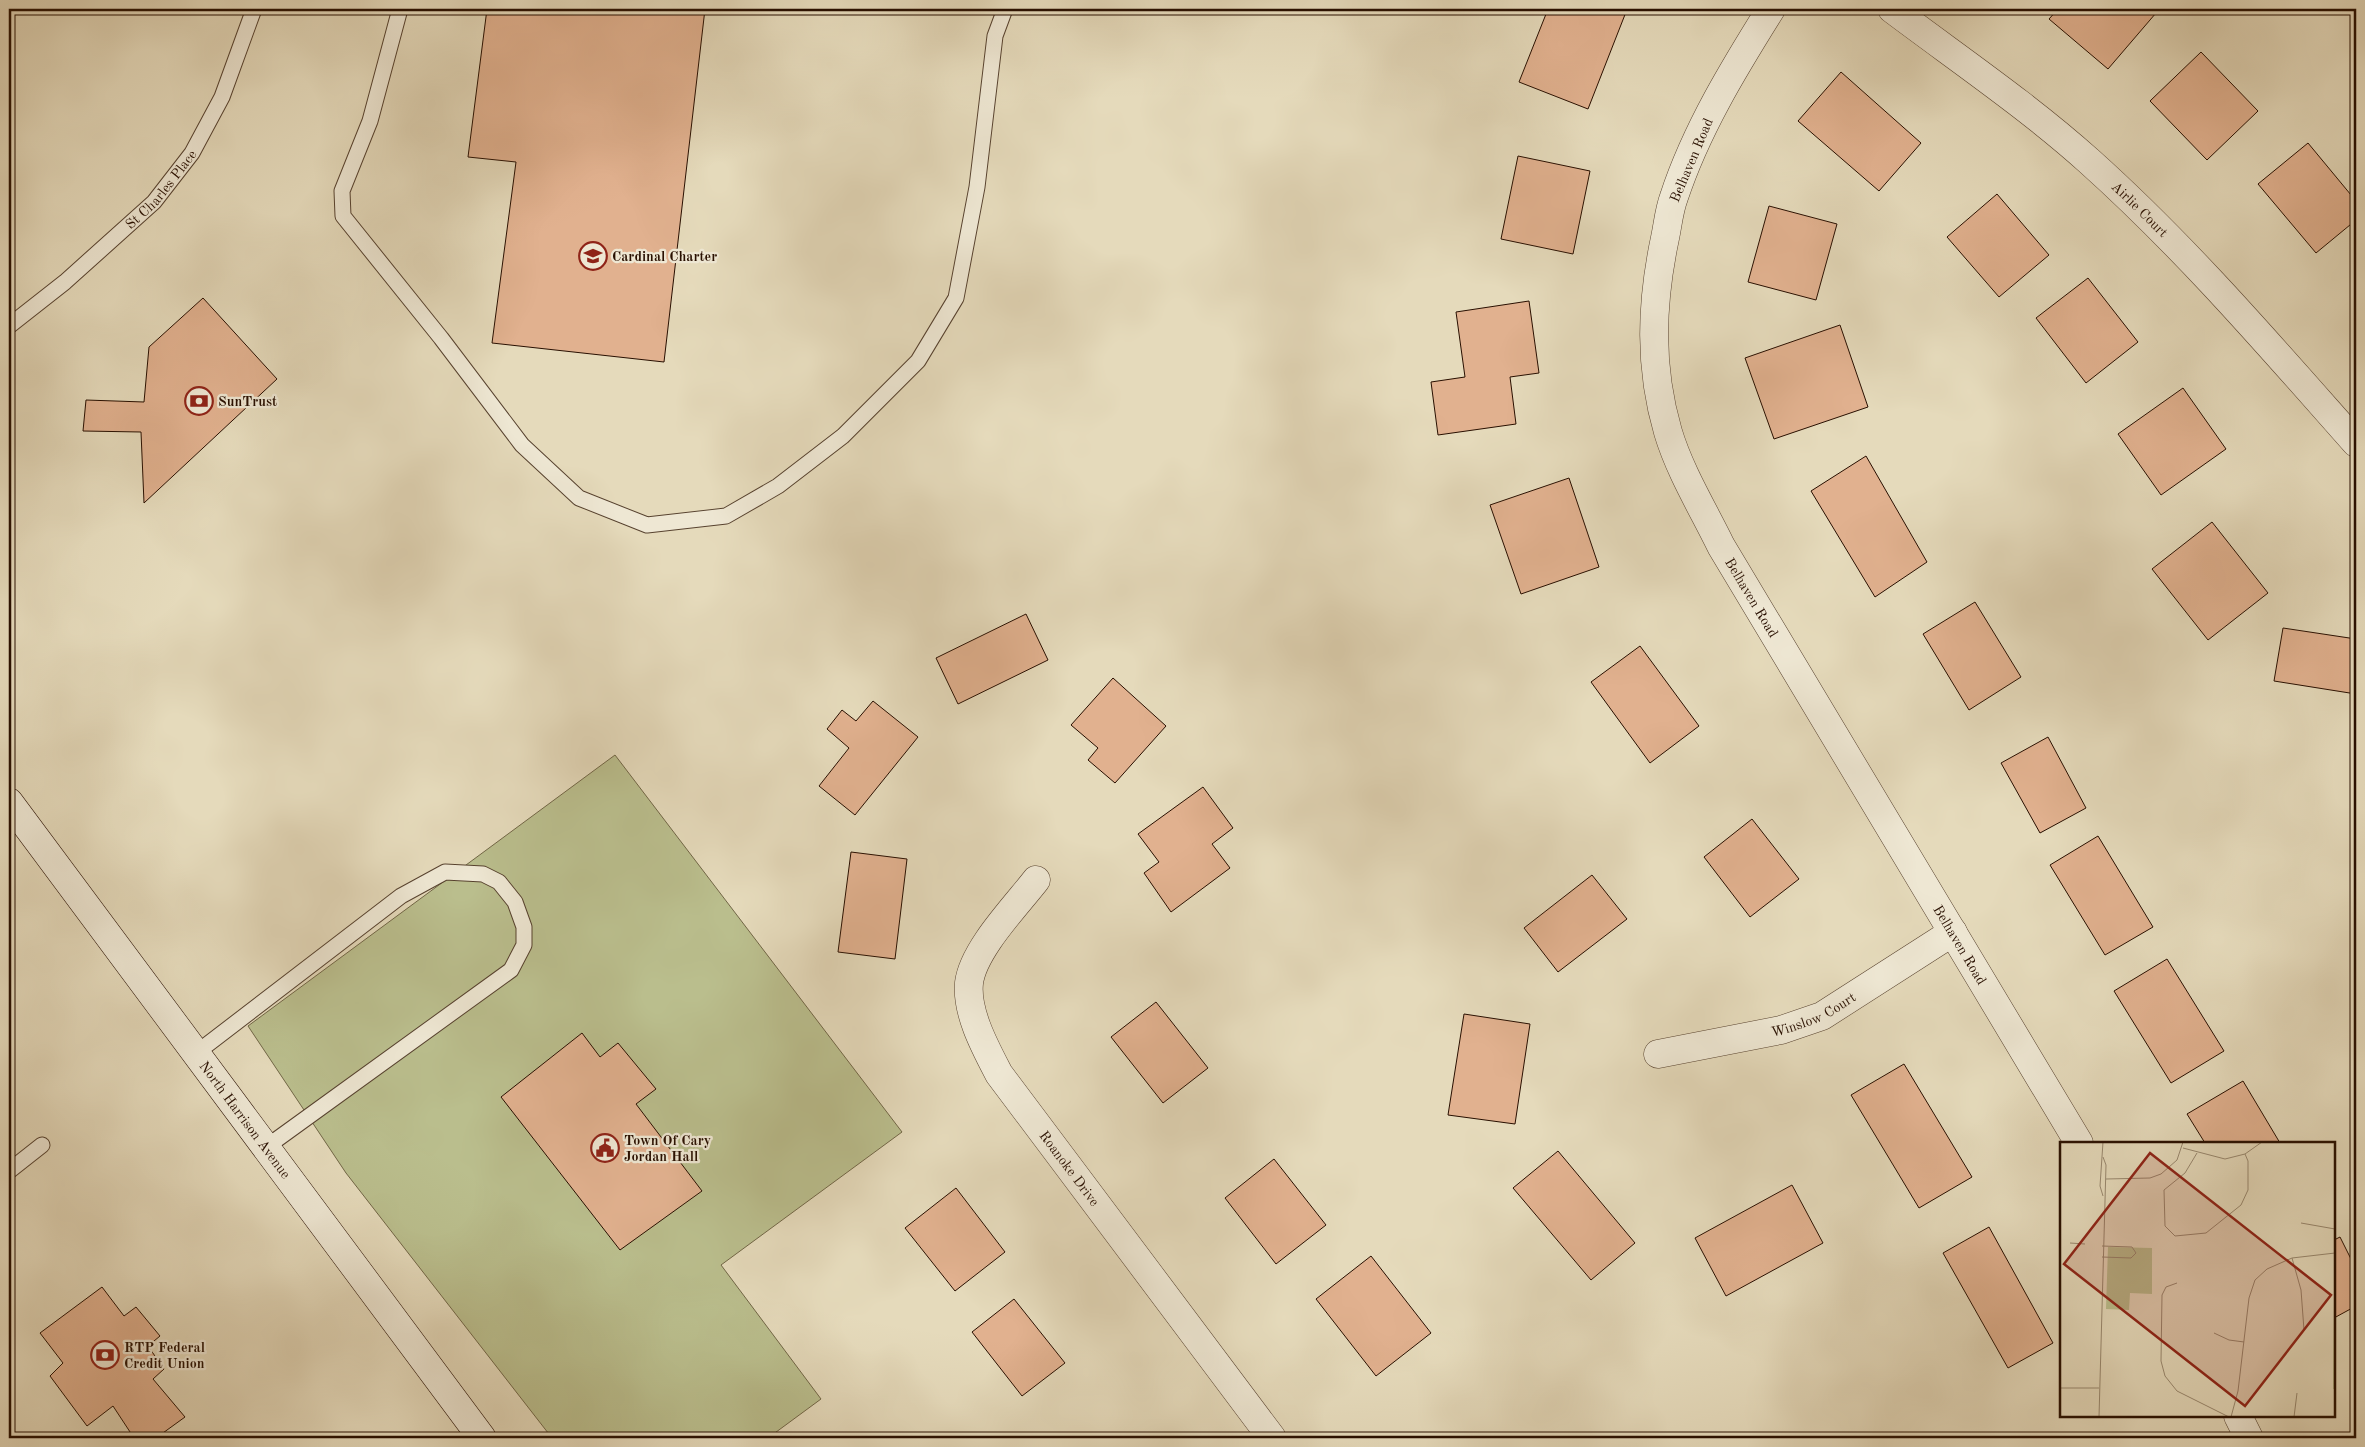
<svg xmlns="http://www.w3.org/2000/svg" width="2365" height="1447" font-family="'Old Standard TT',serif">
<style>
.green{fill:#babe8d;stroke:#716646}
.building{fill:#e1b18f;stroke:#280f00}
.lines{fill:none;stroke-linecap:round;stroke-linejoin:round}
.lane-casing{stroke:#57422f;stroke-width:17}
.street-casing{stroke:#57422f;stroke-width:29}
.secondary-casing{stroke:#280f00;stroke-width:29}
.lane{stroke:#eee7d3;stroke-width:15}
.street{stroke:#eee7d3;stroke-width:28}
.secondary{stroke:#eee7d3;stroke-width:28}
.labels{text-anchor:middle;stroke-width:4.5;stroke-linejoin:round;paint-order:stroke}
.street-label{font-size:14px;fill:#280f00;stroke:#eee7d3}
.poi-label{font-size:14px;font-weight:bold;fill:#280f00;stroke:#eee7d3;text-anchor:start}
.inset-road{fill:none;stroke:#998970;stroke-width:1}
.view{fill:#8f2418;fill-opacity:0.15;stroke:#8f2418;stroke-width:2.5}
.inset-edge{fill:none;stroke:#280f00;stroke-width:2.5}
</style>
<rect width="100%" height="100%" fill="#e5dabb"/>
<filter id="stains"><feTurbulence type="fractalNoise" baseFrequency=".004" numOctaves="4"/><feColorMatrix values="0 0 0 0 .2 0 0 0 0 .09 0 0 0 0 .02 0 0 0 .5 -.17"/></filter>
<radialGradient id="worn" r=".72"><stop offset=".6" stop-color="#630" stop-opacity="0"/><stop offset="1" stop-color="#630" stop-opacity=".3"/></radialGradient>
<path class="green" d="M615 755 902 1132 721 1265 821 1399 768 1438H552L346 1173 248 1026Z"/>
<g class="building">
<path d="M487 9H705L664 362 492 343 516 162 468 157Z"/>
<path d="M1548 9H1617L1626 12 1588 109 1519 82Z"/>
<path d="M2058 9H2151L2156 13 2108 69 2049 19Z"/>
<path d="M2201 52 2258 111 2207 160 2150 101Z"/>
<path d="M1841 72 1921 143 1879 191 1798 121Z"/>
<path d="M2308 143 2356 201V220L2316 253 2258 184Z"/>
<path d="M1518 156 1590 171 1573 254 1501 239Z"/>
<path d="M1997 194 2049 255 1999 297 1947 237Z"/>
<path d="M1769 206 1837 224 1816 300 1748 282Z"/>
<path d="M2088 278 2138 342 2086 383 2036 318Z"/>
<path d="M203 298 277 379 144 503 141 432 83 431 86 400 144 402 149 347Z"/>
<path d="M1529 301 1539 373 1510 377 1516 424 1438 435 1431 382 1465 377 1456 312Z"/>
<path d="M1840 325 1868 407 1774 439 1745 358Z"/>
<path d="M2183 388 2226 449 2161 495 2118 434Z"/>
<path d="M1866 456 1927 562 1875 597 1811 491Z"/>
<path d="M1569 478 1599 567 1521 594 1490 505Z"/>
<path d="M2212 522 2268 593 2208 640 2152 569Z"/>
<path d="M1975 602 2021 677 1969 710 1923 634Z"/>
<path d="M1026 614 1048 660 958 704 936 658Z"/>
<path d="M2283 628 2356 639V694L2274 681Z"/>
<path d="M1640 646 1699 726 1650 763 1591 682Z"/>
<path d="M1113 678 1166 726 1115 783 1088 760 1098 748 1071 725Z"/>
<path d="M873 701 918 737 855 815 819 786 849 748 827 729 842 710 856 721Z"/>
<path d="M2048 737 2086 808 2040 833 2001 763Z"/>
<path d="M1203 787 1233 828 1212 844 1230 868 1171 912 1144 873 1159 862 1138 834Z"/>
<path d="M1752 819 1799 879 1750 917 1704 857Z"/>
<path d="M2098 836 2153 927 2105 955 2050 865Z"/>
<path d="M851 852 907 859 895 959 838 952Z"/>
<path d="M1592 875 1627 919 1558 972 1524 928Z"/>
<path d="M2167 959 2224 1051 2171 1083 2114 991Z"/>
<path d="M1156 1002 1208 1068 1163 1103 1111 1037Z"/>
<path d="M1464 1014 1530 1024 1515 1124 1448 1115Z"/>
<path d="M582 1033 600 1057 618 1043 656 1089 636 1104 702 1191 620 1250 501 1097Z"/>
<path d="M1904 1064 1972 1177 1919 1208 1851 1095Z"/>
<path d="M2243 1081 2280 1143H2205L2187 1114Z"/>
<path d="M1558 1151 1635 1243 1591 1280 1513 1188Z"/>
<path d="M1274 1159 1326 1225 1276 1264 1225 1198Z"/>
<path d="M1792 1185 1823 1243 1726 1296 1695 1238Z"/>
<path d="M956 1188 1005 1252 955 1291 905 1228Z"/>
<path d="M1989 1227 2053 1343 2008 1368 1943 1253Z"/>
<path d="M2340 1237 2356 1269V1306L2334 1318V1240Z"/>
<path d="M1371 1256 1431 1333 1376 1376 1316 1299Z"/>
<path d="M102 1287 124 1316 136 1307 160 1336 148 1346 164 1369 153 1379 185 1417 156 1438H134L113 1406 87 1426 50 1376 63 1363 40 1333Z"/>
<path d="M1014 1299 1065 1363 1022 1396 972 1332Z"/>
</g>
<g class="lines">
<defs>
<g id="lane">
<path d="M400 9 370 121 342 191 343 216 441 338 522 445 579 498 647 525 726 516 778 486 843 436 918 361 956 298 977 187 995 36 1005 9"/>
<path id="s1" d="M9 326 65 282 154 202 192 153 222 97 254 9"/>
<path d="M195 1054 401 896 445 872 483 874 499 882 515 902 524 927V945L511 970 265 1148"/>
<path d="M9 1171 42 1145"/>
</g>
<g id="street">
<path id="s2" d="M1771 9C1734 68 1696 130 1674 197 1669 210 1668 224 1665 238 1651 304 1649 367 1668 432 1680 472 1703 509 1721 546L2079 1143"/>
<path id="s3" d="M1892 9C1957 58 2029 107 2089 161 2186 248 2270 346 2356 443"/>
<path id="s4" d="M1036 880C1015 907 973 950 969 983 966 1013 986 1049 999 1074L1272 1438"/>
<path id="s5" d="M1658 1054 1781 1030 1822 1016 1953 932"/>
<path d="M2238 1416 2249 1438"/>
</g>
<g id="secondary">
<path id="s6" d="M9 802 482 1438"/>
</g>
</defs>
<use href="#lane" class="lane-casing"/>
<use href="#street" class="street-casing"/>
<use href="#secondary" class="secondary-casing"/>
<use href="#lane" class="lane"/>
<use href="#street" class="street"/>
<use href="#secondary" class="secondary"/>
</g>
<defs>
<symbol id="school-ring" viewBox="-11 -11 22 22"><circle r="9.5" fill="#eee7d3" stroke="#8f2418" stroke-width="1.5"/><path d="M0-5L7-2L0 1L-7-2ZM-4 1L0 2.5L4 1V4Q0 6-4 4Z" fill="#8f2418"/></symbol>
<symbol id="bank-ring" viewBox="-11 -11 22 22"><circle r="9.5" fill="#eee7d3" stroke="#8f2418" stroke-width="1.5"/><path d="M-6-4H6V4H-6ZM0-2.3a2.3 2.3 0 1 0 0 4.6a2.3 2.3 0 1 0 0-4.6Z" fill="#8f2418"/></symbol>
<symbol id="civic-ring" viewBox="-11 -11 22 22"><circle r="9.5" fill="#eee7d3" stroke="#8f2418" stroke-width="1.5"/><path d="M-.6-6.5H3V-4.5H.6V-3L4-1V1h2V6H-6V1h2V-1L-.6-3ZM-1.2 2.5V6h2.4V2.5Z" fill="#8f2418"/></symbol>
</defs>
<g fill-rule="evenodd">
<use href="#school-ring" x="577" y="240" width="32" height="32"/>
<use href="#bank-ring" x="183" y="385" width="32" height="32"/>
<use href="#civic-ring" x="589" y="1132" width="32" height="32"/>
<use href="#bank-ring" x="89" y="1339" width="32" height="32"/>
</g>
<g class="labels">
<g class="street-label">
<text transform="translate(1691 160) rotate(-67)" y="5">Belhaven Road</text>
<text dy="5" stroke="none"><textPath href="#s1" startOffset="205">St Charles Place</textPath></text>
<text dy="5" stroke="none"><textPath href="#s3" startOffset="319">Airlie Court</textPath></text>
<text dy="5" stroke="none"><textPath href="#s2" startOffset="636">Belhaven Road</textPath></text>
<text dy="5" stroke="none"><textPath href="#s2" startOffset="1041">Belhaven Road</textPath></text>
<text dy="5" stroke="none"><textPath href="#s5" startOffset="161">Winslow Court</textPath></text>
<text dy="5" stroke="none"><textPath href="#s6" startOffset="396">North Harrison Avenue</textPath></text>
<text dy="5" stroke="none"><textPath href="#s4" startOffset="339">Roanoke Drive</textPath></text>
</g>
<g class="poi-label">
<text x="612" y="261">Cardinal Charter</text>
<text x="218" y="406">SunTrust</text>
<text x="624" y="1145">Town Of Cary<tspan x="624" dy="16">Jordan Hall</tspan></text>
<text x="124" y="1352">RTP Federal<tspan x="124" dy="16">Credit Union</tspan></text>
</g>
</g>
<g transform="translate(2060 1142)">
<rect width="275" height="275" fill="#e5dabb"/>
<path d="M48 105 92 106V152L70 151 69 168 46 167ZM274 154H275V247H273Z" fill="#babe8d"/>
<path class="inset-road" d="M123 6 165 17 185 12 202 0M137 11 125 31 104 48 105 84 115 94 146 91 181 63 188 48V19L185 12M46 37 90 36 101 32 117 18 123 0M43 54 40 44 43 0M241 81 275 87M10 101 25 102M42 115 71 116 76 111 72 105 42 104M232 116 241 148 244 188M117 141 106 145 102 153 101 219 105 234 117 249 169 275M154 191 169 198 184 200M0 246H39M39 275 46 23 43 15M171 275 178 249 189 156 195 138 207 127 232 116 275 111M234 275 237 251"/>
<path class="view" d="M90 11 271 153 185 264 4 122Z"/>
<rect width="275" height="275" class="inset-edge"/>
</g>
<rect width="2365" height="1447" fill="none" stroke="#e5dabb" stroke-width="30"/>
<rect x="10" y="10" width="2345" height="1427" fill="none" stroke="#280f00" stroke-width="2.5"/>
<rect x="15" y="15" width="2335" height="1417" fill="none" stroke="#280f00"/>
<rect width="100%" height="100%" filter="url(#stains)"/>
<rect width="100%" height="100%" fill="url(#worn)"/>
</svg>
